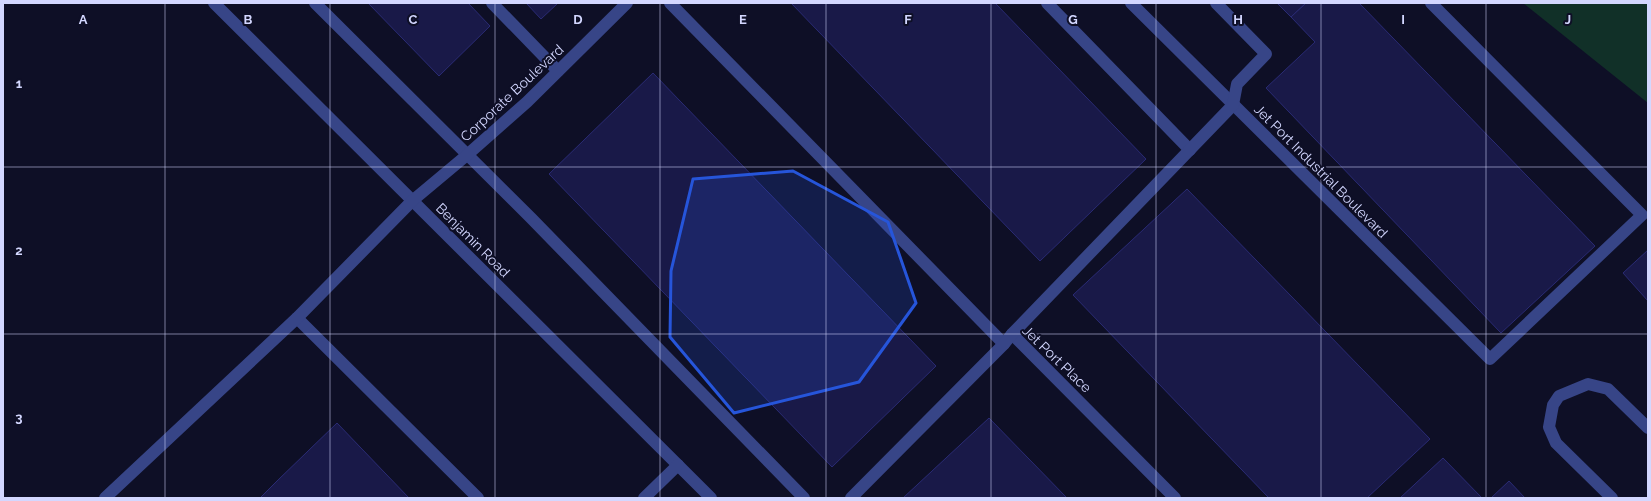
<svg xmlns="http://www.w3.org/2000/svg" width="1651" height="501" font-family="Raleway,sans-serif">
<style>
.green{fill:#113028}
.building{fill:#191948;stroke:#2a2b74}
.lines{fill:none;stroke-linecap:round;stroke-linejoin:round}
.minor{stroke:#374587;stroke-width:12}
.marked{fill:#2655da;fill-opacity:0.2;stroke:#2655da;stroke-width:3;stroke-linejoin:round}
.grid{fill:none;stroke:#d3d7ff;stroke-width:1;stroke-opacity:0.55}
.labels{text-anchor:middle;stroke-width:4;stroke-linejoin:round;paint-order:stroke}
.street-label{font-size:14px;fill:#d3d7ff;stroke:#0e0f26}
.grid-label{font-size:13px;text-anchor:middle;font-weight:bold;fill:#d3d7ff;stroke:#0e0f26;stroke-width:4;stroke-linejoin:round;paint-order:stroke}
</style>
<rect width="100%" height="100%" fill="#0e0f26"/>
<path class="green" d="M1523 3H1648V103Z"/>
<g class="building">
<path d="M368 3H468L490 26 439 76Z"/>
<path d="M526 3H558L541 19Z"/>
<path d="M791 3H995L1146 159 1040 261Z"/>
<path d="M1277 3H1306L1291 17Z"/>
<path d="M1306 3H1359L1595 246 1501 333 1266 88 1315 42 1291 17Z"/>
<path d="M653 73 936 366 832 467 549 174Z"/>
<path d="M1187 189 1430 439 1367 498H1269L1073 295Z"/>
<path d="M1648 250V301L1623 273Z"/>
<path d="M989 418 1067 498H903Z"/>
<path d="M337 423 409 498H260L277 481Z"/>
<path d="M1443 458 1482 498H1400Z"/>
<path d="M1509 481 1525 498H1491Z"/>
</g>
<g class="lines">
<g class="minor">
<path d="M214 3 711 498"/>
<path d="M315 3 531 218 804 498"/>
<path d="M492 3 558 71"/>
<path d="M670 3 1004 344"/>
<path d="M1047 3 1190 150"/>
<path d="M1131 3 1490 359 1642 215 1431 3"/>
<path d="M297 318 478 498"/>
<path d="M1012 334 1175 498"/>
<path d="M105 498 297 318 412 201 467 155 527 102 627 3"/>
<path d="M644 498 678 465"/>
<path d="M851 498 1004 344 1012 334 1233 105 1237 84 1266 54 1216 3"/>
<path d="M1612 498 1556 443 1549 427 1553 405 1559 396 1588 384 1608 389 1648 428"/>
</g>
</g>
<path class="marked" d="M793 171 888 222 916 303 859 382 734 413 670 337 671 271 693 179Z"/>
<path class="grid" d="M165 3V498M330 3V498M495 3V498M660 3V498M826 3V498M991 3V498M1156 3V498M1321 3V498M1486 3V498M3 167H1648M3 334H1648"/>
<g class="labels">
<g class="street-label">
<text transform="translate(512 93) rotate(-43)" y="5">Corporate Boulevard</text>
<text transform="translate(1321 171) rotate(45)" y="5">Jet Port Industrial Boulevard</text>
<text transform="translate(473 240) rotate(45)" y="5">Benjamin Road</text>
<text transform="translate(1057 359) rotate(44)" y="5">Jet Port Place</text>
</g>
</g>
<g class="grid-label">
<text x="83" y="24">A</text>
<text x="248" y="24">B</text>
<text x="413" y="24">C</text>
<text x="578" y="24">D</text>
<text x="743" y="24">E</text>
<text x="908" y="24">F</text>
<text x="1073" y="24">G</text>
<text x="1238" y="24">H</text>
<text x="1403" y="24">I</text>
<text x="1568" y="24">J</text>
<text x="19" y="88">1</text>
<text x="19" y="255">2</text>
<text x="19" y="422">3</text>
</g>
<rect width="1651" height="501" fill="none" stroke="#d3d7ff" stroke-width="8"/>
</svg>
